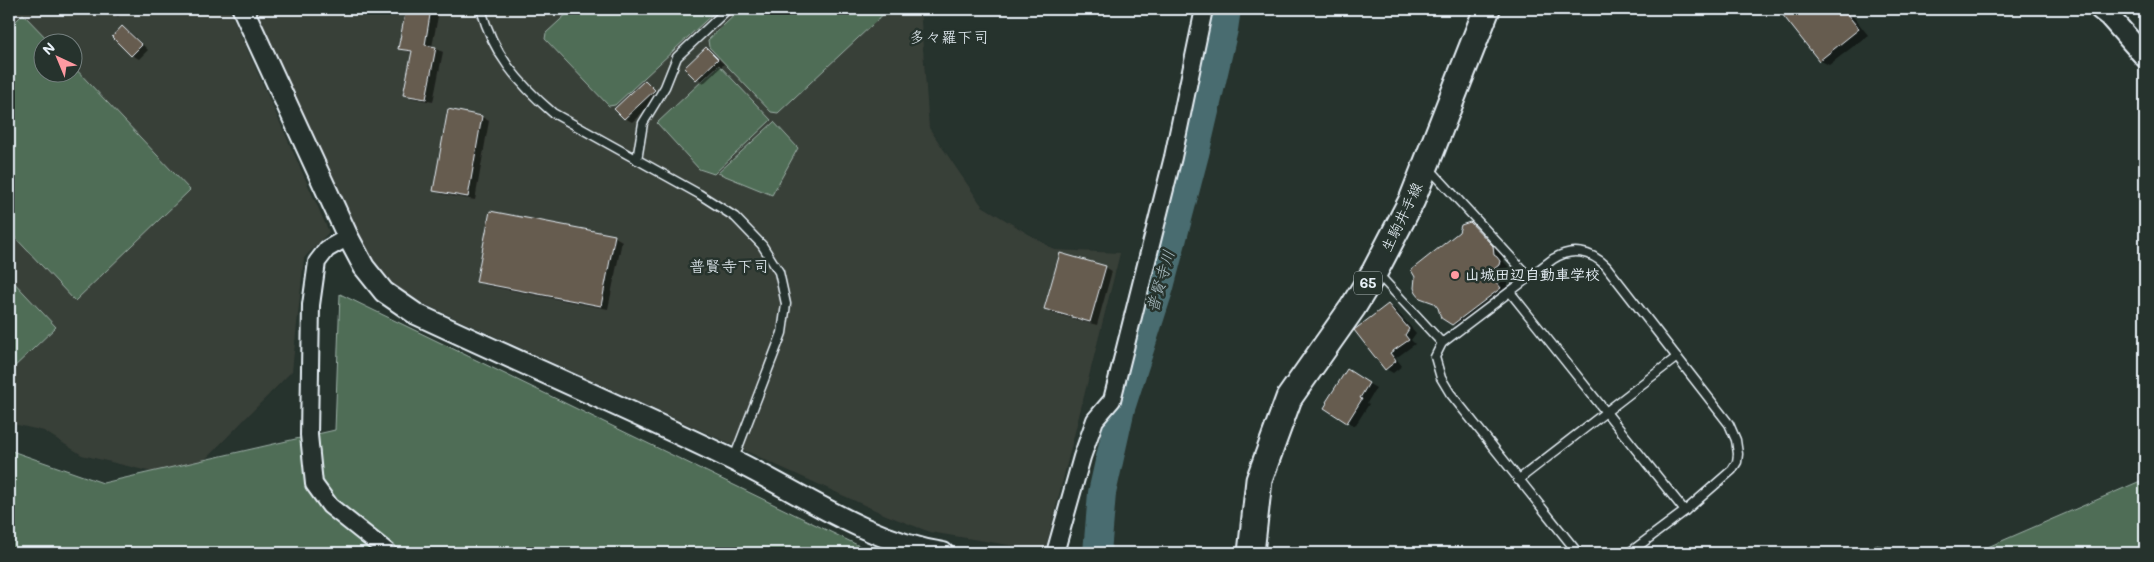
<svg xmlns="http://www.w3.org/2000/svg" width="2154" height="562" font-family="Mali,'Klee One',sans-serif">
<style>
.built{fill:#393f38;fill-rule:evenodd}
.green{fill:#506d56;stroke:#9cafa7}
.shadow{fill:#0007}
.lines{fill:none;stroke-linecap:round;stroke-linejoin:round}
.river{stroke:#4a6c70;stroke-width:28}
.building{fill:#665c50;stroke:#e8f1f8}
.service-casing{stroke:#e8f1f8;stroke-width:11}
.minor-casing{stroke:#e8f1f8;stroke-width:20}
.tertiary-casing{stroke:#e8f1f8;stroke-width:24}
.primary-casing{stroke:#e8f1f8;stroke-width:29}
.service{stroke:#26332d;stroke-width:8}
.minor{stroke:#26332d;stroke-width:16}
.tertiary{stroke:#26332d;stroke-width:20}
.primary{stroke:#26332d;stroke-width:25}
.poi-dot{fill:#ff9aa2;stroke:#26332d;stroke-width:2}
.labels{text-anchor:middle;stroke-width:5;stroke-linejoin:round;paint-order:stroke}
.shield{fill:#26332d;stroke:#aeb8bb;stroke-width:1}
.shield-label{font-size:14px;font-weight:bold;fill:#e8f1f8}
.street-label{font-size:15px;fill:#e8f1f8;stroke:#26332d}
.poi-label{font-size:15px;font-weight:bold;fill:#e8f1f8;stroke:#26332d;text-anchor:start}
.neighbourhood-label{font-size:16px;fill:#e8f1f8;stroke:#26332d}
.water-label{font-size:16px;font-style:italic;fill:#a9bcc2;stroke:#26332d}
</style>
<rect width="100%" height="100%" fill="#26332d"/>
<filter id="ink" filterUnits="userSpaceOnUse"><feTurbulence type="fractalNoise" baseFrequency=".02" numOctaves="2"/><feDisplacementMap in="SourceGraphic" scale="10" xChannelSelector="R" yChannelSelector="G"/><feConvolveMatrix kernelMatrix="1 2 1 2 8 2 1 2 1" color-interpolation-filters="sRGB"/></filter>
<g filter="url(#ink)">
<g class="built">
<path d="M9 9H229L329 232 304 258 292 371 185 480 82 455 44 431 9 423ZM42 42H72V72H42Z"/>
<path d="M256 9H920L929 128 982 206 1055 250 1120 253 1045 551 930 532 886 515 424 304 390 283 369 257Z"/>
</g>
<g class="green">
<path d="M572 9H718L615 105 609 106 545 39 546 33Z"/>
<path d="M741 9H889L778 113 771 112 709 47 708 40Z"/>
<path d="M23 14 50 42H42V72H72L73 66 190 190 75 301 9 231V28Z"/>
<path d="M719 65 771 120 714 174 699 169 657 123Z"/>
<path d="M774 122 798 148 772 195 718 173Z"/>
<path d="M9 277 56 327 9 372Z"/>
<path d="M340 294 874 553H9V450L103 483 335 430Z"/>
<path d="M2145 479V553H1974Z"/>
<path d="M1876 545 1919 553H1868Z"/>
</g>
<g class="shadow">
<path d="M107 9H126L118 17Z"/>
<path d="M397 9H436L439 11 432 47 443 52 433 102 412 98 405 94 412 53 400 48 407 11Z"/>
<path d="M1780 9H1847L1868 35 1829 65 1819 60Z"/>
<path d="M123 28 130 32 148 50 139 59 132 55Z"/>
<path d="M706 48 724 64 704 83 686 68Z"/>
<path d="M645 81 662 95 632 122 625 118Z"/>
<path d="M449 111 482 117 489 121 475 200 441 194 434 190Z"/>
<path d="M1469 224 1479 229 1502 253 1503 261 1509 267 1508 271 1503 274 1508 284 1506 289 1509 293 1462 330 1453 324 1437 305 1421 297Z"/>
<path d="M615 237 622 241 608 309 484 285 477 281Z"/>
<path d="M1105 267 1112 271 1097 325 1052 313 1045 309Z"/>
<path d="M1388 305 1395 309 1416 333 1411 340 1415 344 1396 358 1402 366 1393 373 1386 369Z"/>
<path d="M1347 371 1376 388 1367 403 1369 404 1355 426 1326 408Z"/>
</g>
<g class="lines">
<path class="river" d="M1097 553 1102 493 1121 408 1160 287 1195 154 1224 29 1227 9"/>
</g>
<g class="building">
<path d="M406 9H431L425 45 436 47 426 99 403 95 412 51 398 49Z"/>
<path d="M1778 9H1843L1859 29 1819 61Z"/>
<path d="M122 26 142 45 131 56 112 37Z"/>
<path d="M706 47 718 59 696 80 684 68Z"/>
<path d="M645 80 655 90 624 119 614 109Z"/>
<path d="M448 109 482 116 468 197 433 191Z"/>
<path d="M490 211 615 235 601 306 476 282Z"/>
<path d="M1470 222 1493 246 1494 255 1497 257 1500 261 1499 265 1494 269 1499 278 1497 283 1501 288 1452 325 1441 318 1438 308 1434 303 1420 298 1416 293 1414 288 1415 277 1411 270 1459 232 1461 225Z"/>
<path d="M1060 253 1106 266 1090 322 1044 309Z"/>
<path d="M1388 304 1409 329 1405 335 1409 340 1390 353 1396 361 1385 370 1354 330Z"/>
<path d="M1347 369 1369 383 1360 398 1362 399 1347 423 1324 408 1327 403 1326 402Z"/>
</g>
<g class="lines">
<defs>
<g id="service">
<path d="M481 9C493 54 518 83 553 113L699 194 735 217 762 245 779 272 786 304 782 333 734 458"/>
<path d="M637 160 643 123 665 87 677 57 728 9"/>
<path d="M1429 168 1529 277"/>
<path d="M1377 273 1442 343"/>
<path d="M1510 292 1685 511"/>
<path d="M1518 480 1677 357"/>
<path d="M1578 553 1450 393 1441 378 1435 357 1442 343 1553 259C1572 247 1591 251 1606 266L1729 424 1736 440 1738 454 1737 462 1732 470 1685 511 1629 553"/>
</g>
<g id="minor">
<path d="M348 237 327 249 317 262 311 305 309 435 314 484 330 506 389 553"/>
<path d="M1055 553 1082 457 1095 420 1112 400 1173 157 1204 9"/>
</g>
<g id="tertiary">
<path d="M243 9 348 237 364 267 384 292 416 314C521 363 628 409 733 460 801 493 867 541 943 553"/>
<path d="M2100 9 2109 16 2145 57"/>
</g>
<path id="primary" d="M1251 553 1259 480 1289 398 1353 307 1375 271 1412 200 1487 9"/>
</defs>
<use href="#service" class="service-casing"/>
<use href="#minor" class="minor-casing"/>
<use href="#tertiary" class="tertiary-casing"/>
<use href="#primary" class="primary-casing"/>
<use href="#service" class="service"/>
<use href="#minor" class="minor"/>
<use href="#tertiary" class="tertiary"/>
<use href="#primary" class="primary"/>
</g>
</g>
<circle class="poi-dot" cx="1455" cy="275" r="5"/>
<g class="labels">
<rect class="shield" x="1354" y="271.5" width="28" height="23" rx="4"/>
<g class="shield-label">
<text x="1368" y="288">65</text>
</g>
<g class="street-label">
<text transform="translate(1402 217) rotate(-64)" y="5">生駒井手線</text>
</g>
<g class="poi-label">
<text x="1465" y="280">山城田辺自動車学校</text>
</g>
<g class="neighbourhood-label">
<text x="949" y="43">多々羅下司</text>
<text x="729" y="272">普賢寺下司</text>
</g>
<g class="water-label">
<text transform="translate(1160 281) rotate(-74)" y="6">普賢寺川</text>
</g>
</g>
<rect width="2154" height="562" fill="none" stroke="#26332d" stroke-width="30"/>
<rect x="15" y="15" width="2124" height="532" fill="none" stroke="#e8f1f8" stroke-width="2" filter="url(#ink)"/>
<g transform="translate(58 58) rotate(316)"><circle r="24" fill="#26332d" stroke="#747f7e"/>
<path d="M0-4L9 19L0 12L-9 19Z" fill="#ff9aa2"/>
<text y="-8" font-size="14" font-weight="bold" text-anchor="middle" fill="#e8f1f8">N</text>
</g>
</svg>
